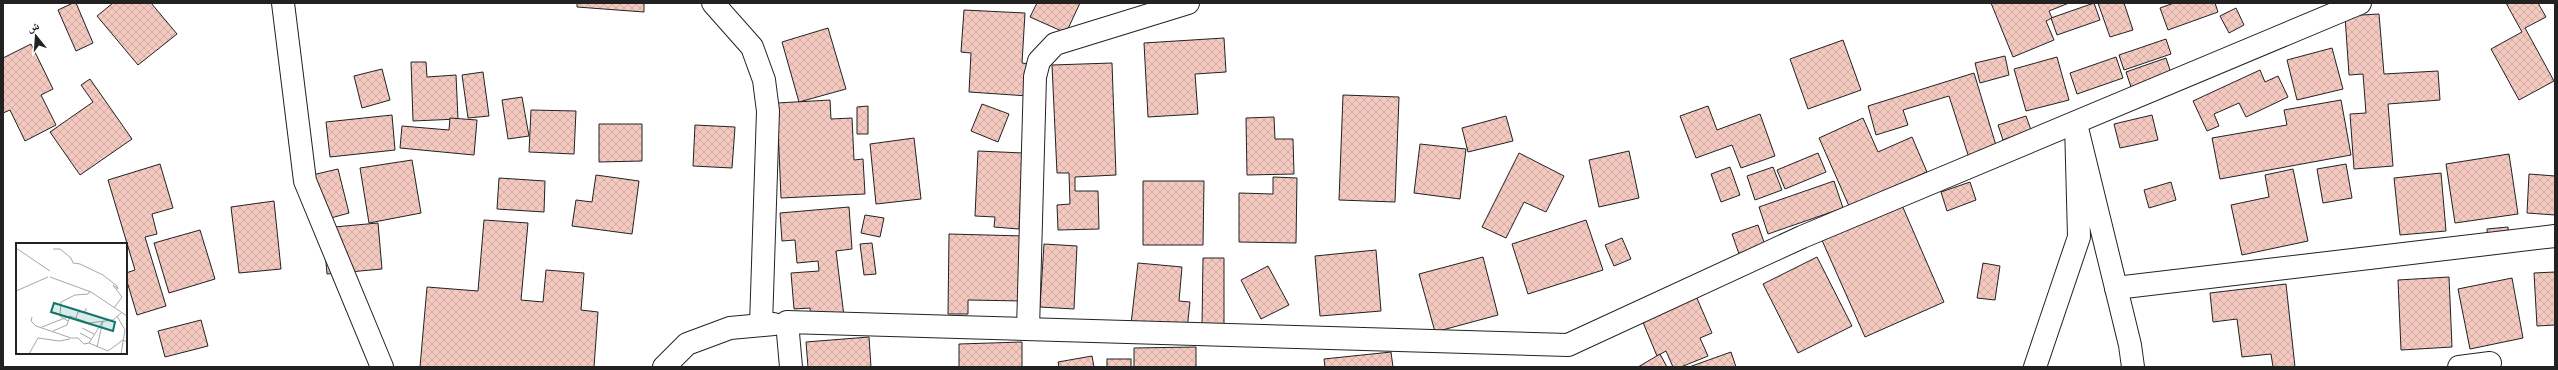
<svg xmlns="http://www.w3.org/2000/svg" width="2558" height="370" font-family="Commissioner,'Noto Naskh Arabic',sans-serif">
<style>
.building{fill:url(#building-cross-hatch);stroke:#222}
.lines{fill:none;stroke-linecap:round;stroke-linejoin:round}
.minor-casing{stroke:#222;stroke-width:24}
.minor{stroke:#fff;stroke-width:22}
.inset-road{fill:none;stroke:#a7a7a7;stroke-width:1}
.view{fill:#0f766e;fill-opacity:0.15;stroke:#0f766e;stroke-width:2}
.inset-edge{fill:none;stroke:#222;stroke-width:2}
</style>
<defs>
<pattern id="building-cross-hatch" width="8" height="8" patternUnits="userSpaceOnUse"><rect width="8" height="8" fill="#f3c9c0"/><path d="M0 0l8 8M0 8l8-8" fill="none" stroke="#d0aca5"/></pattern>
</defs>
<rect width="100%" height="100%" fill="#fff"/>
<g class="building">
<path d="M73 3H76L93 43 76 51 58 10Z"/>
<path d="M113 3H151L177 34 138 65 97 16Z"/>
<path d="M577 3H644V12L577 7Z"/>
<path d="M1037 3H1080L1066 33 1030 17Z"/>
<path d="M1991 3H2069L2049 11 2052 18 2046 21 2054 40 2013 57Z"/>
<path d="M2094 3 2100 20 2057 35 2051 18Z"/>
<path d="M2098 3H2124L2133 30 2110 37Z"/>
<path d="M2174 3H2215L2218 12 2168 30 2160 8Z"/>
<path d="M2506 3H2538L2546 17 2525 28 2554 81 2519 100 2491 49 2522 32Z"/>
<path d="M2236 8 2244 25 2229 33 2220 16Z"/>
<path d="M964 10 1025 13 1022 63 1030 64 1028 96 969 92 971 53 961 52Z"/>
<path d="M2379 14 2384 74 2438 71 2440 100 2388 104 2393 166 2354 169 2350 114 2366 113 2363 74 2349 75 2345 16Z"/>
<path d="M828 28 846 89 799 102 782 42Z"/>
<path d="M1224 38 1226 72 1195 74 1198 114 1148 117 1144 43Z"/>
<path d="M2166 39 2171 54 2124 70 2119 55Z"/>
<path d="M1843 40 1861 90 1808 109 1790 59Z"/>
<path d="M31 44 53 89 41 95 56 125 25 141 10 110 3 113V58Z"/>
<path d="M2332 48 2343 89 2297 100 2287 60Z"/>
<path d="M2005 56 2009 75 1980 83 1975 63Z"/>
<path d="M2057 57 2069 100 2026 111 2014 69Z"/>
<path d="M2116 57 2123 78 2077 94 2070 73Z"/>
<path d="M2166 58 2171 73 2131 87 2126 72Z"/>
<path d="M411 62H426L427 77 456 75 458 119 413 121Z"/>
<path d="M1112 63 1116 175 1075 177V191H1098L1099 229 1058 230 1057 205 1070 204 1069 173H1057L1052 65Z"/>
<path d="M382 69 390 100 362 108 354 76Z"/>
<path d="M2260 70 2265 82 2278 76 2288 97 2246 117 2239 103 2214 114 2219 126 2207 131 2193 101Z"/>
<path d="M483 72 489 116 468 118 462 75Z"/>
<path d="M1974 73 1998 152 1970 161 1949 96 1903 110 1908 125 1876 135 1868 106Z"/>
<path d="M90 79 132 139 80 175 50 132 93 102 81 85Z"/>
<path d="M1343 95 1399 97 1395 202 1339 200Z"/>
<path d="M522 97 529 136 508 139 502 100Z"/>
<path d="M830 100 831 119 852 118 854 160 863 159 865 194 781 198 777 103Z"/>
<path d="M2341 100 2351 155 2220 179 2212 138 2287 125 2284 110Z"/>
<path d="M982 104 1009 114 998 142 971 131Z"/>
<path d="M868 106V134H857V107Z"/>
<path d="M1708 106 1717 130 1760 114 1775 156 1741 168 1732 145 1696 158 1680 116Z"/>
<path d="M531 110 576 111 574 154 529 152Z"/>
<path d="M392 115 395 150 330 157 326 122Z"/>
<path d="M2152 115 2158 140 2120 148 2114 124Z"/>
<path d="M1506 116 1513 141 1468 152 1462 128Z"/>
<path d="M2026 116 2031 130 2003 140 1998 125Z"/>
<path d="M1274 117 1275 139H1293L1294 174 1247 175 1246 118Z"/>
<path d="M450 118 477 120 474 155 400 148 402 126 449 130Z"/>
<path d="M1863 118 1878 152 1912 137 1927 172 1849 206 1819 138Z"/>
<path d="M599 124H642V161L599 162Z"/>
<path d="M695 125 735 127 732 168 693 166Z"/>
<path d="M914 138 921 199 876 204 870 144Z"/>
<path d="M1420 144 1466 149 1460 199 1414 193Z"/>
<path d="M978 151 1023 153 1019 229 994 227 995 217 975 216Z"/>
<path d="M1629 151 1639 198 1599 207 1589 160Z"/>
<path d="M1519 153 1564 176 1546 212 1524 202 1506 238 1482 227Z"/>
<path d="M1818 153 1826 172 1785 189 1777 170Z"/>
<path d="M2509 154 2518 214 2455 223 2446 164Z"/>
<path d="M412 160 421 213 369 223 360 168Z"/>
<path d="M160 164 173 208 152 214 157 234 145 237 166 306 137 315 126 278V273L135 270 108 180Z"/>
<path d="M2346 164 2352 198 2323 203 2317 169Z"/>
<path d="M1730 167 1740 195 1721 202 1711 174Z"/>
<path d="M1773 167 1782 190 1755 200 1747 176Z"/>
<path d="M338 169 349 213 320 221 308 176Z"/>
<path d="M2293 169 2308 241 2242 255 2231 205 2269 197 2265 175Z"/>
<path d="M2441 173 2446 231 2400 235 2394 178Z"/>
<path d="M2529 174 2555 176V215L2527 213Z"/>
<path d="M596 175 639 181 632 234 572 226 576 200 592 202Z"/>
<path d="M1273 177 1297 178 1296 243 1239 242V193L1273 194Z"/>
<path d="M499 178 545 181 544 212 497 209Z"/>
<path d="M1143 181H1204L1203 245H1143Z"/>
<path d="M1834 181 1843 208 1768 234 1759 207Z"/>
<path d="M1970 182 1976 200 1947 211 1941 192Z"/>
<path d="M2171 182 2176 200 2149 208 2144 190Z"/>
<path d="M274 201 281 269 239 273 231 207Z"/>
<path d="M1901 203 1944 302 1865 337 1821 238Z"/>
<path d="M849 207 852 249 836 251 844 316 811 319 810 308 794 309 791 273 819 271 818 261 797 263 795 240 782 241 780 213Z"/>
<path d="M865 215 884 218 880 237 861 233Z"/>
<path d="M484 220 528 223 521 300 543 302 546 270 584 273 581 310 598 312 594 367H420L427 287 478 291Z"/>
<path d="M1586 220 1603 270 1528 294 1512 244Z"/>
<path d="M378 223 382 269 327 274 323 228Z"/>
<path d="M1758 225 1765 245 1739 254 1732 234Z"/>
<path d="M2508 227 2509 245 2488 247 2487 229Z"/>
<path d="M200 230 215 279 169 293 154 243Z"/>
<path d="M949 234 1024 236 1023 301 968 300V314H948Z"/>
<path d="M1622 238 1631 259 1614 266 1605 245Z"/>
<path d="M872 243 876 274 864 275 860 244Z"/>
<path d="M1044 244 1077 246 1074 309 1040 307Z"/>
<path d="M1376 250 1381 311 1320 316 1315 256Z"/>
<path d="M1483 257 1498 315 1435 332 1419 274Z"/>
<path d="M1817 257 1852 326 1798 353 1763 284Z"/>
<path d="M1203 258H1224V326H1202Z"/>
<path d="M1138 263 1182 267 1179 301 1190 302 1187 329 1131 324Z"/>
<path d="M1983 263 2000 266 1995 300 1977 298Z"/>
<path d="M1268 266 1289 305 1261 319 1241 280Z"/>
<path d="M2555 272V325L2537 326 2534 273Z"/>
<path d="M2449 277 2452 347 2401 350 2398 280Z"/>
<path d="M2512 278 2523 338 2470 349 2458 289Z"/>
<path d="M2286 284 2295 367H2273L2271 354 2242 357 2237 319 2213 322 2210 293Z"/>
<path d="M1696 296 1712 333 1700 338 1708 356 1681 367H1673L1666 351 1657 356 1642 320Z"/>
<path d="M201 320 208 346 165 357 158 331Z"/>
<path d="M869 337 871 367H808L806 342Z"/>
<path d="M1022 342V367H959V344Z"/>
<path d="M1196 347V367H1134V348Z"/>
<path d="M1391 352 1393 367H1325L1324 359Z"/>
<path d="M1731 352 1736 367H1689Z"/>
<path d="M1660 354 1667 367H1638Z"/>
<path d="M1092 356 1094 367H1059L1058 362Z"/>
<rect x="1107" y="359" width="24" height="8"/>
</g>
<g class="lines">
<defs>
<g id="minor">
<path d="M283 3 305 181 382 367"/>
<path d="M713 3 752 47 764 80 768 111 761 325"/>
<path d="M2116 288 2555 236"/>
<path d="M1028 329 1035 77 1039 61 1055 44 1188 3"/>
<path d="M664 367 687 344 730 328 774 324"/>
<path d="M791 367 787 322 1568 345 1802 237 2360 3"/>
<path d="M2035 367 2079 237 2076 124 2130 345 2133 367"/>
<path d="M2459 367 2490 363"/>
</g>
</defs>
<use href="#minor" class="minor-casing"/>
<use href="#minor" class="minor"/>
</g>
<g transform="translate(16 243)">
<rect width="111" height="111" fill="#fff"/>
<path class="inset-road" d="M0 5 34 28M37 6H44L55 15 57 20 64 21 87 32 101 43 102 46 97 42 106 54 98 65M34 34 75 49 111 73M0 48 32 34M101 73 109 87 105 111M16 74 15 78 20 83 55 95H62L68 101 73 100 87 78 81 104M60 75 62 69 70 68V65M52 78 44 73 45 59 59 52 72 51 74 48M26 84 54 73M66 85 78 91M37 88 51 82 54 73 73 80 97 77 105 70M64 90 75 96M73 100 92 108 107 97 111 99M13 111 22 95 43 98 54 96"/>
<path class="view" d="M38 60 99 79 97 88 35 69Z"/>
<rect width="111" height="111" class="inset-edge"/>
</g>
<rect width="2558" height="370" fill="none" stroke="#222222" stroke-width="8"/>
<g transform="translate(36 36) rotate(343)" stroke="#ffffff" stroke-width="3" paint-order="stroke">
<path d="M0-3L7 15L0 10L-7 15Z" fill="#222222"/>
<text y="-6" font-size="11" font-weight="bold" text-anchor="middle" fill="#222222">ش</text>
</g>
</svg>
